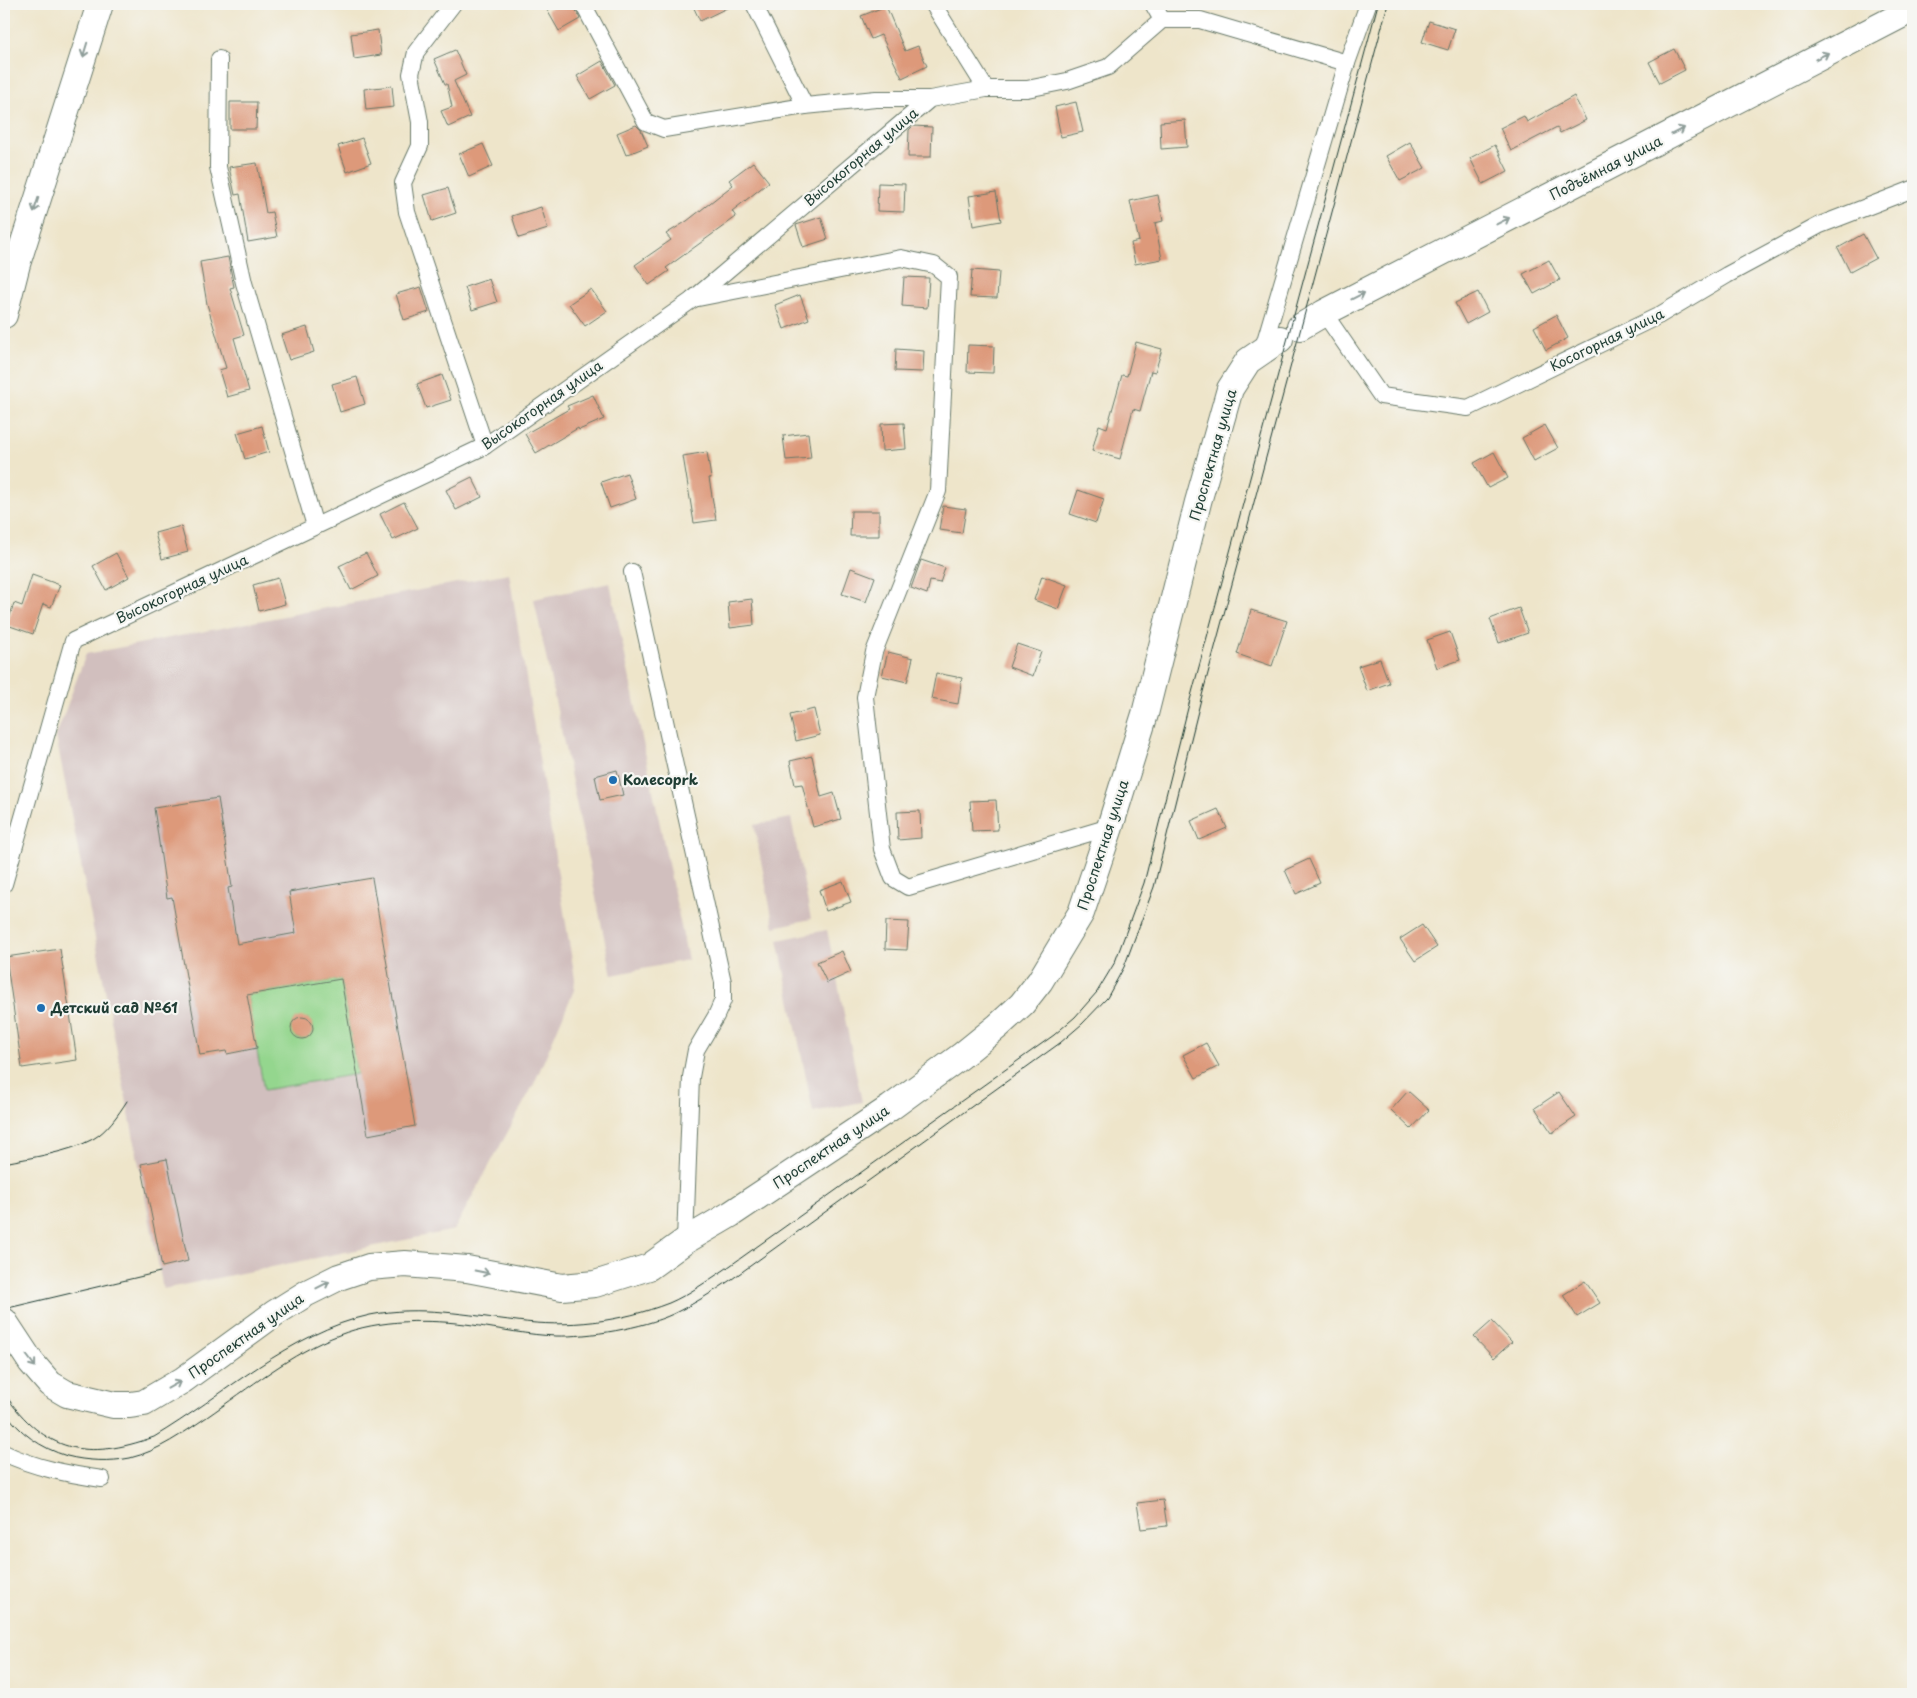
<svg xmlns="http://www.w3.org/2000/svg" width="1917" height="1698" font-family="'Playpen Sans',sans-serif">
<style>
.industrial{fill:#d1bfbe}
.green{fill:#94d68e;stroke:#5a8a61;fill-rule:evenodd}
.building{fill:#dd997a}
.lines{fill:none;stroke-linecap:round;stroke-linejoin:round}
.street-casing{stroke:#677868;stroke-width:18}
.primary-casing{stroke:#677868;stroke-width:28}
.street{stroke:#fff;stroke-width:16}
.primary{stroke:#fff;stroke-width:26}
.tram{stroke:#1f3d34;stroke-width:1}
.oneway{stroke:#8f9e9a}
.poi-dot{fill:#1f6fb2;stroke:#f6f6f2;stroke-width:2}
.labels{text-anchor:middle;stroke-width:4.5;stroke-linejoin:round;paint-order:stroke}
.street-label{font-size:14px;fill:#1f3d34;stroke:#f6f6f2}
.poi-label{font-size:14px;font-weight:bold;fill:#1f3d34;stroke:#f6f6f2;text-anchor:start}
</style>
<rect width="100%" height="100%" fill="#f6f6f2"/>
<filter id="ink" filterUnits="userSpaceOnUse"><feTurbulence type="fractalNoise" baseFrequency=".02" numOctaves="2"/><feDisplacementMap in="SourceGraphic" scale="10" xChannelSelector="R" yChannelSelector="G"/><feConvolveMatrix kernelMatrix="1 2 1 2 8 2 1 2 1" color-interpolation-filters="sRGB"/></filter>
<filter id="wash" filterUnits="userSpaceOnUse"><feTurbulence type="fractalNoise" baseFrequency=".0096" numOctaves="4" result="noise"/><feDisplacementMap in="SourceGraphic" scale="20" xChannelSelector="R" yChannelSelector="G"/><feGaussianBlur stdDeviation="1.12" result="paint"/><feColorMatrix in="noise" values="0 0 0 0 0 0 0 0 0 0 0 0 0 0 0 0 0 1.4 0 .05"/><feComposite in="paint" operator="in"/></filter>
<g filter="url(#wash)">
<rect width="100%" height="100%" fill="#eee5ca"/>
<g class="industrial">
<path d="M509 573 575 979 574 990 534 1084 454 1230 163 1289 56 736 86 654Z"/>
<path d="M610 583 688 960 612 975 534 599Z"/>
<path d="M791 818 811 919 774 927 754 825Z"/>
<path d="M827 930 862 1102 813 1112 778 940Z"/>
</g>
<path class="green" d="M341 979 357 1074 264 1090 247 995ZM298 1018 309 1019 313 1026 312 1033 303 1039 297 1038 291 1029 293 1022Z"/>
<g id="blocks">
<g class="building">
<path d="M558 4H573L580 19 559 31 547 10Z"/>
<path d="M692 4H735L700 21Z"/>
<path d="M886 6 905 51 918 46 927 66 902 78 881 35 871 39 861 16Z"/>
<path d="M1429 21 1455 29 1448 50 1422 42Z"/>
<path d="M378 30 381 55 354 59 351 34Z"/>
<path d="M1674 49 1685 70 1660 83 1649 62Z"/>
<path d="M455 50 466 75 454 81 470 117 448 127 441 111 452 107 447 84H445L434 59Z"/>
<path d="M602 61 615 85 590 99 577 76Z"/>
<path d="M392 86 394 107 366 110 364 89Z"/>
<path d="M1574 96 1586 120 1560 133 1557 127 1511 151 1500 128 1524 116 1527 122Z"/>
<path d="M230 102H257L256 129H230Z"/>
<path d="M1076 102 1083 132 1061 137 1055 107Z"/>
<path d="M1185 120 1187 147 1161 149 1160 122Z"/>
<path d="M636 125 641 130 648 146 626 155 617 133Z"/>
<path d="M913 126 932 127 931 157H908L909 130Z"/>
<path d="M362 138 371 163 347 172 338 146Z"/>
<path d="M1410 142 1425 168 1400 181 1386 156Z"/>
<path d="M483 144 493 166 469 177 459 154Z"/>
<path d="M1495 145 1508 171 1483 184 1470 158Z"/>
<path d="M753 162 769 182 732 211 736 217 666 268 669 271 649 285 635 265 671 240 666 234 687 221 733 185 729 180Z"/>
<path d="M257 163 266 213 272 212 277 237 248 242 240 194 235 195 229 167Z"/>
<path d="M878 183 905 184 904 212 877 211Z"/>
<path d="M448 188 456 213 432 221 424 195Z"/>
<path d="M996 192 1001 221 973 226 969 196Z"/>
<path d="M1158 195 1163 221 1155 223 1162 259 1135 264 1131 243 1139 241 1130 201Z"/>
<path d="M541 207 548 229 519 238 512 216Z"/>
<path d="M821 217 828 239 803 247 796 225Z"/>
<path d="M1863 234 1876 258 1850 272 1838 248Z"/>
<path d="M228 257 234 287 230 288 244 335 234 338 249 391 227 397 219 370 226 368 207 304 200 262Z"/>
<path d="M1549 260 1560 280 1534 294 1523 274Z"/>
<path d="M972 270 999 272 997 298 970 297Z"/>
<path d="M904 277 929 278 927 308 902 306Z"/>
<path d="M489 279 497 302 472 310 465 287Z"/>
<path d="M421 287 429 312 404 320 396 294Z"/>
<path d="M591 289 607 311 585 326 569 304Z"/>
<path d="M1478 292 1488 312 1466 324 1455 303Z"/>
<path d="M800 295 809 319 784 329 775 305Z"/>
<path d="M1556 315 1568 338 1546 350 1534 327Z"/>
<path d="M307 327 314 352 289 360 281 335Z"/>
<path d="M1136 342 1162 349 1155 372 1151 371 1140 411 1133 409 1120 459 1092 451 1099 425 1107 428 1122 375 1127 376Z"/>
<path d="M968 345 994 346 993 373 967 372Z"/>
<path d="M896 349 924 351 923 372 895 371Z"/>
<path d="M442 375 451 400 426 408 417 384Z"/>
<path d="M357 377 365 404 340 412 332 384Z"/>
<path d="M593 395 604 419 579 430 578 428 536 453 525 434 569 409 567 406Z"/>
<path d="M904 423 906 449 882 451 881 424Z"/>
<path d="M1545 425 1558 448 1534 461 1522 438Z"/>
<path d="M262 426 269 452 245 459 237 433Z"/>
<path d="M808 433 811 458 786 460 783 436Z"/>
<path d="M707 452 711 478H709L716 520 694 523 683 456Z"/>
<path d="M1494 452 1508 478 1488 488 1474 463Z"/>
<path d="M627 473 636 499 610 508 601 482Z"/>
<path d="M472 477 482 497 456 510 446 490Z"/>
<path d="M1078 490 1104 499 1096 523 1070 514Z"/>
<path d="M404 502 418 528 393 540 380 514Z"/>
<path d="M943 506 966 509 962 533 939 530Z"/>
<path d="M851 511H879V536H850Z"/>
<path d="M181 526 188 552 162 559 155 533Z"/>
<path d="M116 553 129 577 106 590 93 566Z"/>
<path d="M366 553 378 576 351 590 339 566Z"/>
<path d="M921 560 945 568 940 583 930 581 927 594 911 588Z"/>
<path d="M851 568 875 577 866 602 842 594Z"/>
<path d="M32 575 60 585 51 607 43 604 33 634 7 625 14 603 22 606Z"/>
<path d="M1042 576 1067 585 1058 609 1034 600Z"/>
<path d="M278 578 285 604 259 611 253 585Z"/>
<path d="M752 599 754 625 730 628 728 602Z"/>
<path d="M1519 608 1528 633 1499 643 1490 619Z"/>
<path d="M1251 610 1287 621 1272 666 1237 654Z"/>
<path d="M1450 632 1460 660 1437 668 1427 640Z"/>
<path d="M1017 644 1041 652 1033 676 1009 667Z"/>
<path d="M888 652 913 658 907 682 882 676Z"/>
<path d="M1380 659 1389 683 1367 691 1358 666Z"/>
<path d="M936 673 962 678 958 704 931 699Z"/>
<path d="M814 709 820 735 796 741 790 715Z"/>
<path d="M812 756 821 797 834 793 841 819 813 827 802 784 795 785 790 761Z"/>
<path d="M617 770 623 795 600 800 595 776Z"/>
<path d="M218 798 232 887 228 888 237 944 296 933 289 892 372 878 415 1126 368 1135 341 979 247 995 257 1048 227 1054 226 1051 200 1055 172 897 167 898 154 808Z"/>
<path d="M996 800 998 830 972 831 970 801Z"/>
<path d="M1218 809 1227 828 1199 840 1191 821Z"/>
<path d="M920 811 921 838 898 840 897 812Z"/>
<path d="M1309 859 1320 883 1296 894 1285 870Z"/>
<path d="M843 881 851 902 826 911 819 890Z"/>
<path d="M886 921 909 922 907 950 885 949Z"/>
<path d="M1422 925 1437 947 1415 961 1400 939Z"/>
<path d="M60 949 77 1060 22 1068 6 957Z"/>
<path d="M842 951 851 972 827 983 817 962Z"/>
<circle cx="302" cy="1028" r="11"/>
<path d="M1206 1043 1219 1066 1196 1078 1183 1055Z"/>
<path d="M1408 1091 1429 1110 1411 1129 1391 1110Z"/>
<path d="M1559 1092 1576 1117 1552 1133 1535 1108Z"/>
<path d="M167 1159 188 1261 162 1267 141 1164Z"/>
<path d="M1585 1281 1600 1303 1577 1317 1563 1295Z"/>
<path d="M1492 1321 1512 1342 1494 1358 1474 1337Z"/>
<path d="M1163 1500 1167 1526 1141 1529 1137 1503Z"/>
</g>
</g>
</g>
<g filter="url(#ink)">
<use href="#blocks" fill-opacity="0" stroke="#677868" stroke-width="1"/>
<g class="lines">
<defs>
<g id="street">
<path d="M453 4 416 52 411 74 420 122V146L403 183 407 212 485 446"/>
<path d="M583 4 646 122 664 129 805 106 876 99H930"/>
<path d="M754 4 805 106"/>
<path d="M933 4 986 89"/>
<path d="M1153 4 1162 20"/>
<path d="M1162 20H1200L1347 63"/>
<path d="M219 59 218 167 244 283 315 526"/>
<path d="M693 299 901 258 934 265 949 277 938 491 874 652 865 697 882 849 893 878 908 887 1110 827"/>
<path d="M1324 313 1381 396 1468 408 1658 316 1727 275 1820 225 1913 189"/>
<path d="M1262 351 1347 63 1368 4"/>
<path d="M632 572 723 982V1000L716 1016 696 1050 691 1077 685 1241"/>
<path d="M4 884 73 641 485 446 692 300 930 99 986 89H1027L1067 81 1108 67 1162 20"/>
<path d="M4 1453C35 1468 68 1474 102 1479"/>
</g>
<g id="primary">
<path d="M4 315 17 264 100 4"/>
<path d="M1300 327 1324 313 1913 9"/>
<path d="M4 1321 31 1362 50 1384 67 1394 114 1405H130L144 1403 183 1380 275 1313 307 1293 339 1277 369 1267 405 1264 467 1269 562 1287 595 1284 649 1267 685 1241 731 1214 890 1108 961 1056 998 1026 1022 1004 1040 981 1081 913 1110 827 1145 714 1198 502 1230 389 1248 361 1280 339"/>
</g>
</defs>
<use href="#street" class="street-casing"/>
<use href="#primary" class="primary-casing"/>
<use href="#street" class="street"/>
<use href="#primary" class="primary"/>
<g class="tram">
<path d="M4 1163C33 1157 67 1153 93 1139 107 1131 118 1115 127 1101"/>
<path d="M4 1309 160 1272"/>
<path d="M4 1393C45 1453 87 1461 154 1437 223 1396 291 1332 370 1315 420 1305 467 1315 517 1321 568 1328 620 1322 669 1303 688 1295 707 1281 724 1270L1054 1035 1075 1017 1097 992 1115 962 1144 883 1190 700 1378 4"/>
<path d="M4 1410C19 1433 41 1448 67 1456 86 1461 110 1462 130 1458 159 1451 183 1433 207 1417 249 1388 291 1353 339 1335 380 1319 430 1319 473 1325 501 1329 528 1335 556 1336 589 1337 643 1328 673 1314 694 1304 713 1292 732 1279L1060 1043 1082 1024 1107 998 1124 967 1154 887 1200 703 1388 4"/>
</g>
</g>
<defs><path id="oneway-shaft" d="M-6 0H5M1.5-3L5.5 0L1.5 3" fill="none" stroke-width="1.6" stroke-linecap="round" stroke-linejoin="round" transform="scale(1.25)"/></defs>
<g class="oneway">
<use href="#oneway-shaft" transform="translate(85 50) rotate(107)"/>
<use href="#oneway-shaft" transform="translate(1822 56) rotate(-27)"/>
<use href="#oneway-shaft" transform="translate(1678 131) rotate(-27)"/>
<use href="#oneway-shaft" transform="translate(36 205) rotate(108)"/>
<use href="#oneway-shaft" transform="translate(1503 221) rotate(-27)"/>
<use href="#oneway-shaft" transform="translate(1358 296) rotate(-27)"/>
<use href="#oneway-shaft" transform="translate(482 1272) rotate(11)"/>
<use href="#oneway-shaft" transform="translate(323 1285) rotate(-27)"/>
<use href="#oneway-shaft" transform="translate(31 1361) rotate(53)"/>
<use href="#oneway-shaft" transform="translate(174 1385) rotate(-29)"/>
</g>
</g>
<g class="poi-dot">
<circle cx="613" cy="780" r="5"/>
<circle cx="41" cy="1008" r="5"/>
</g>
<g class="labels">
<g class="street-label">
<text transform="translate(861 157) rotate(-40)" y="5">Высокогорная улица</text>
<text transform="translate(1606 168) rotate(-27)" y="5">Подъёмная улица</text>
<text transform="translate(1607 340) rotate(-26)" y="5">Косогорная улица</text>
<text transform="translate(542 405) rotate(-35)" y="5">Высокогорная улица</text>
<text transform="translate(1213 455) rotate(-74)" y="5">Проспектная улица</text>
<text transform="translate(182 589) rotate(-25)" y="5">Высокогорная улица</text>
<text transform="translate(1103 845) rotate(-72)" y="5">Проспектная улица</text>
<text transform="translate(831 1147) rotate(-34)" y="5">Проспектная улица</text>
<text transform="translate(246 1336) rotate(-35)" y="5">Проспектная улица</text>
</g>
<g class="poi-label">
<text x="623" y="785">Колесоprk</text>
<text x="51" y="1013">Детский сад №61</text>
</g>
</g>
<rect width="1917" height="1698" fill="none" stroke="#f6f6f2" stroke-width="20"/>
</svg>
